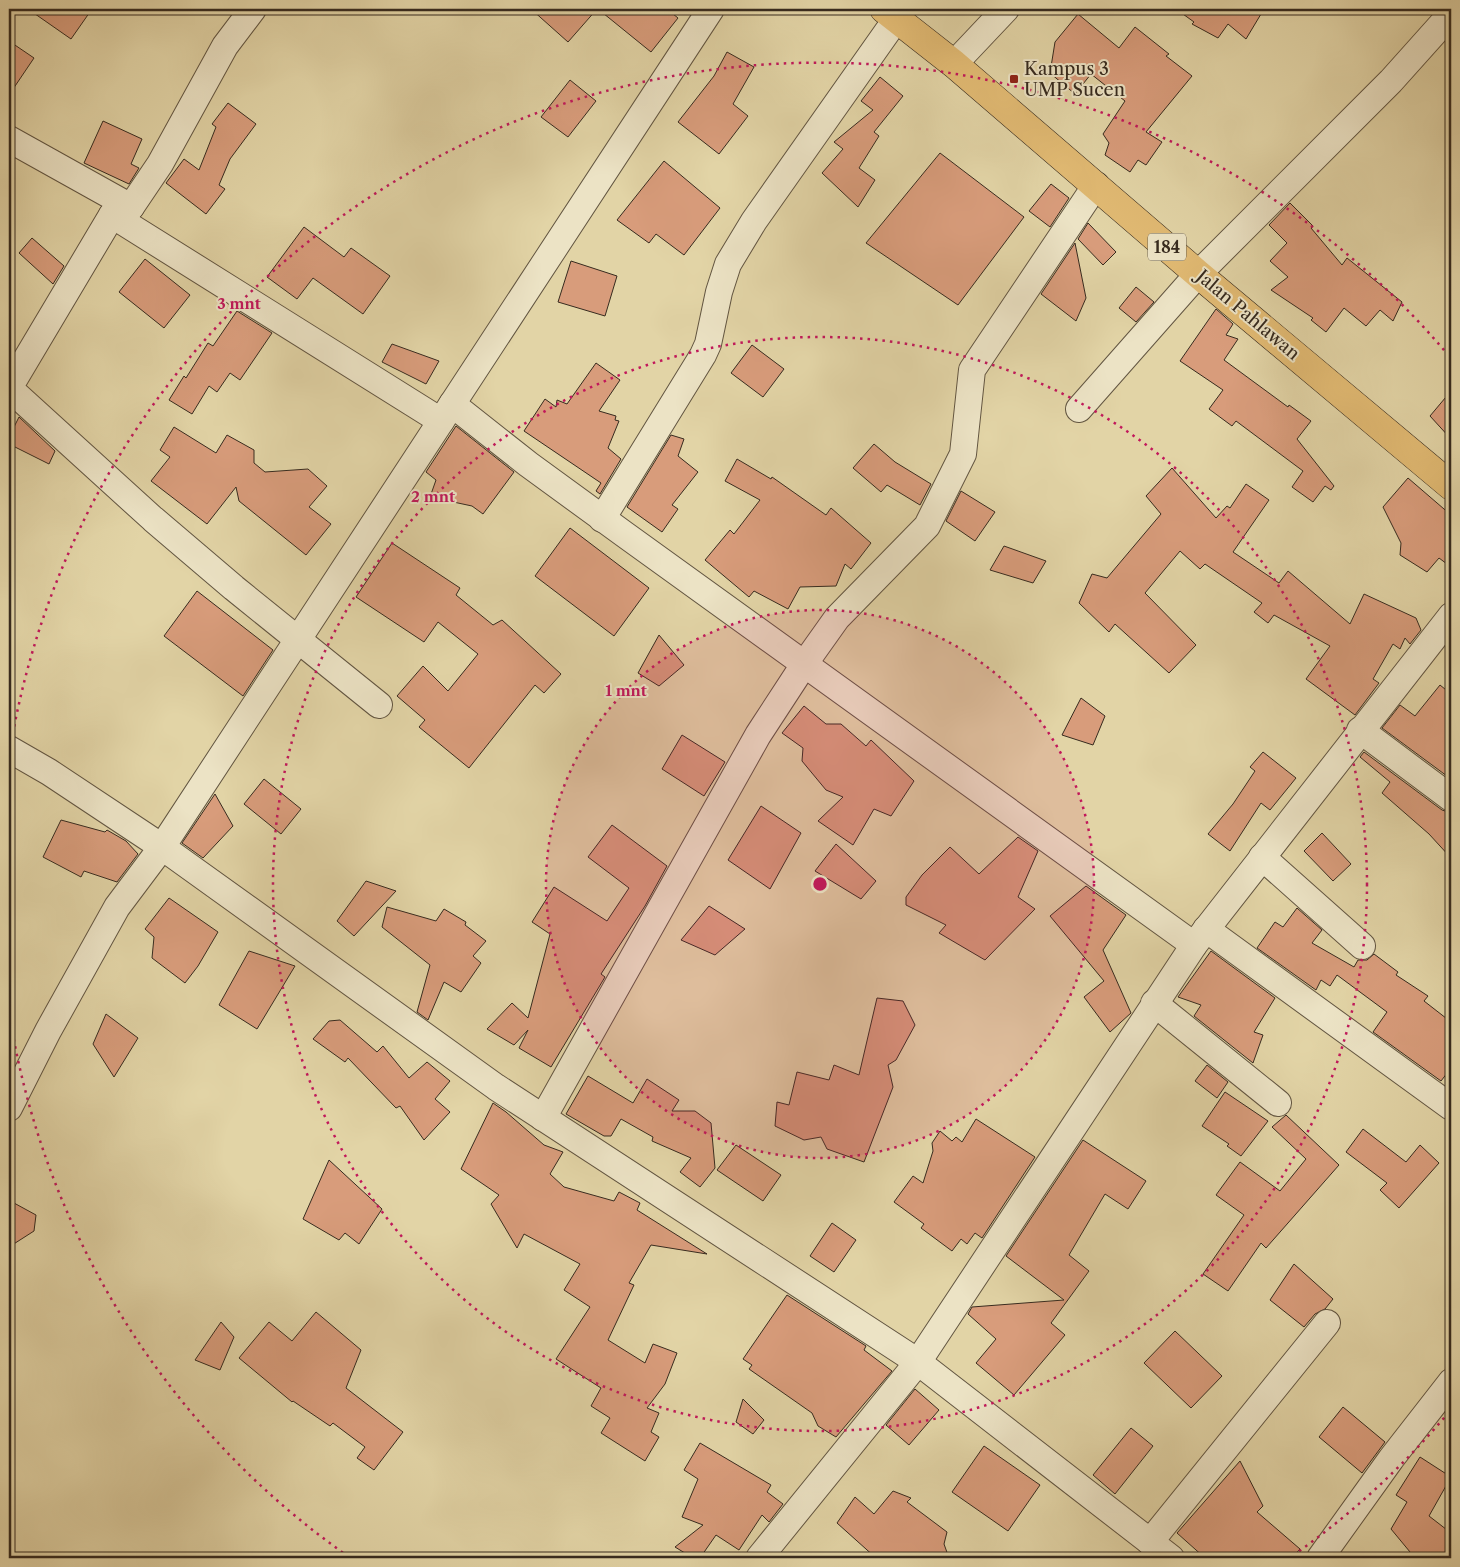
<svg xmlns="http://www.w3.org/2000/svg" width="1460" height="1567" font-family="'Libre Caslon Text',serif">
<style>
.building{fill:#d89c7b;stroke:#372b1f}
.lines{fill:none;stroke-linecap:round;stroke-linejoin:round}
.minor-casing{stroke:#625541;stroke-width:28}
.major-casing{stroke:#372b1f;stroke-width:29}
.minor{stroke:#ece3c5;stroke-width:26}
.major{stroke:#e1ba73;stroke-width:28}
.ring{fill:none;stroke:#c2185b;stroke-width:2.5;stroke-dasharray:2.5 5}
.poi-dot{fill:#8f2418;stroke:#ece3c5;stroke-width:2}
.labels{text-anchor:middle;stroke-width:4;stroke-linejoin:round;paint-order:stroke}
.shield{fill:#ece3c5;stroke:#6d6251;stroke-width:1}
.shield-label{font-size:16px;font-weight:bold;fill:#372b1f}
.poi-label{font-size:18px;fill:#372b1f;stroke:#ece3c5;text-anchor:start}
.street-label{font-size:18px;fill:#372b1f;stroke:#ece3c5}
.centre{fill:#c2185b;stroke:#ece3c5;stroke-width:2.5}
.ring-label{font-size:15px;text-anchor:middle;font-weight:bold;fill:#c2185b;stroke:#ece3c5;stroke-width:4;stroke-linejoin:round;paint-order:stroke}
</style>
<rect width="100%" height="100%" fill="#e2d4a6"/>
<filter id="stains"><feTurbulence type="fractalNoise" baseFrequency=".004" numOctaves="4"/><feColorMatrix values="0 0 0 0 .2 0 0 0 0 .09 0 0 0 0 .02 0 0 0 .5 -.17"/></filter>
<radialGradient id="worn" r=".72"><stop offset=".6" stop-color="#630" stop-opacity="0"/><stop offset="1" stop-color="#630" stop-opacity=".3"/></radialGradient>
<g class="building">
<path d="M28 9H92L71 39Z"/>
<path d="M531 9H597L568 42Z"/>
<path d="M598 9H667L678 18 651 52Z"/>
<path d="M1176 9H1264L1246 39 1228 24 1218 38 1192 24 1194 22Z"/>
<path d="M1078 14 1119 48 1135 27 1169 54 1166 56 1192 76 1146 132 1162 142 1146 165 1138 160 1130 172 1105 155 1109 143 1103 134 1125 101 1091 74 1075 94 1050 73 1055 42Z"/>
<path d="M9 41 34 58 9 95Z"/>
<path d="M727 52 754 67 733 104 748 116 719 154 678 122 714 76Z"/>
<path d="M880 77 903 96 874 132 879 136 859 168 875 180 858 207 822 173 843 149 834 142 873 110 861 101Z"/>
<path d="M570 80 596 101 568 137 541 117Z"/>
<path d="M228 103 256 124 230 159 219 185 225 189 206 214 166 183 184 159 199 170 216 127 212 124Z"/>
<path d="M103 121 142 139 131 164 139 168 129 184 84 163Z"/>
<path d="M940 153 1024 217 958 305 866 243Z"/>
<path d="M664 161 720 208 684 255 656 234 649 243 617 220Z"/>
<path d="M1051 184 1069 198 1050 227 1029 211Z"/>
<path d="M1290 203 1313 226 1311 228 1342 265 1347 258 1402 302 1393 321 1380 310 1366 326 1344 308 1326 332 1311 320 1313 318 1271 290 1288 277 1270 261 1287 243 1269 225Z"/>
<path d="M1088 223 1116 252 1103 265 1078 239Z"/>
<path d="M304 227 344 257 351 248 390 276 363 314 313 278 297 299 267 277Z"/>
<path d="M32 238 64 266 53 284 19 253Z"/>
<path d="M1075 243 1086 298 1076 321 1041 294Z"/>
<path d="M145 259 190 295 164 328 119 292Z"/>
<path d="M571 261 617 276 605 316 558 302Z"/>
<path d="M1136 287 1154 302 1136 322 1119 308Z"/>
<path d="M1216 309 1233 324 1226 335 1238 339 1224 360 1288 407 1289 405 1311 421 1297 439 1334 486 1331 490 1325 486 1313 502 1292 487 1303 471 1236 421 1232 426 1209 409 1223 390 1180 361Z"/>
<path d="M237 311 272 333 240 380 230 373 217 392 209 386 192 414 169 400 184 376 186 378 208 343 213 346Z"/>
<path d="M392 344 439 361 426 384 382 362Z"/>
<path d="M752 345 784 369 763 397 731 373Z"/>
<path d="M596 363 620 380 599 411 616 416 615 420 619 421 608 448 621 459 600 494 596 491 601 483 524 431 545 399 556 407 557 400 567 404Z"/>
<path d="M1451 391V439L1430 416Z"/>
<path d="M19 417 55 451 49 464 9 444V437Z"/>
<path d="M456 426 514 472 483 514 472 506 430 497 436 480 426 472Z"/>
<path d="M174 427 216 453 227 435 254 450V463L265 472 308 469 327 486 309 507 331 524 306 555 239 501 236 487 207 524 151 481 170 457 160 450Z"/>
<path d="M671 435 684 439 678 456 698 472 672 505 678 509 662 532 627 507Z"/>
<path d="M874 444 895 462 931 484 920 505 887 485 881 492 853 468Z"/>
<path d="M737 459 771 479 772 477 826 515 831 508 871 543 851 569 845 564 836 586 800 587 788 609 754 591 749 597 705 560 730 530 734 534 760 500 725 481Z"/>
<path d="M1172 468 1216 518 1227 506 1230 508 1246 484 1269 500 1233 552 1279 583 1288 571 1350 624 1364 594 1416 618 1421 630 1410 644 1405 638 1400 649 1393 644 1373 679 1379 683 1355 715 1306 679 1330 646 1274 615 1268 623 1254 612 1262 603 1205 564 1200 569 1180 551 1145 593 1196 645 1169 673 1115 624 1109 632 1079 603 1092 574 1107 578 1161 514 1146 496Z"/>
<path d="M1408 478 1451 515V567L1439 558 1427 572 1400 555 1401 543 1383 507Z"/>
<path d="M961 491 995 512 975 541 946 521Z"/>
<path d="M570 528 649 588 614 636 535 576Z"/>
<path d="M392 543 460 588 456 595 493 625 502 620 561 674 544 693 535 685 469 768 419 727 425 720 397 696 423 666 448 691 478 654 438 622 424 642 356 597Z"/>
<path d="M1004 546 1046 561 1033 583 990 570Z"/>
<path d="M197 591 273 650 243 696 164 636Z"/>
<path d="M659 635 684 665 659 686 638 673Z"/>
<path d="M1440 685 1451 694V779L1382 728 1400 705 1415 716Z"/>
<path d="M1081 698 1105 716 1093 745 1062 735Z"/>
<path d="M804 706 826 724H841L866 746 871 740 914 781 891 816 874 809 853 845 818 821 843 797 826 790 802 761 803 748 782 733Z"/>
<path d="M682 735 725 762 704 796 662 769Z"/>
<path d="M1263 752 1296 778 1270 810 1261 803 1230 851 1208 834 1233 804 1255 771 1250 767Z"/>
<path d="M1364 752 1442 810 1451 813V858L1429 834 1382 793 1390 782 1360 757Z"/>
<path d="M264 779 301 809 281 834 244 804Z"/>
<path d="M215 794 233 826 203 858 182 843Z"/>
<path d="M761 806 801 833 770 889 728 860Z"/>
<path d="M61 820 105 832 107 830 126 841 138 854 117 882 84 871 81 877 43 857Z"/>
<path d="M612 825 667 866 645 906 601 974 605 977 551 1067 519 1048 528 1030 514 1045 487 1029 512 1003 528 1018 550 934 532 922 554 887 607 921 629 888 588 857Z"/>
<path d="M1322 833 1351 864 1333 881 1304 851Z"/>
<path d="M1018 837 1038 851 1018 897 1035 909 985 960 939 933 946 925 906 905V897L922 875 950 847 979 874Z"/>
<path d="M836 844 876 881 861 899 815 871Z"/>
<path d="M366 881 396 891 354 936 337 921Z"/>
<path d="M1086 886 1126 915 1103 950 1131 1013 1110 1032 1084 997 1104 981 1050 916Z"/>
<path d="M169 898 218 932 198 966 185 983 152 958 154 937 145 929Z"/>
<path d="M709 906 745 929 715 955 681 940Z"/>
<path d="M387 907 436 921 444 909 466 922 465 925 486 941 473 956 481 963 461 992 444 982 428 1020 417 1012 430 965 382 927Z"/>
<path d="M1297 908 1322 930 1312 943 1354 967 1358 960H1367L1374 954 1398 972 1396 975 1428 996 1424 1001 1451 1022V1068L1441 1081 1373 1032 1387 1012 1337 975 1330 986 1321 980 1316 990 1257 948 1275 922 1283 927Z"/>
<path d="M249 951 295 966 257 1029 219 1005Z"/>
<path d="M1211 951 1275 998 1254 1032 1263 1035 1253 1063 1194 1016 1201 1005 1178 997Z"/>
<path d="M877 998 903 1001 915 1025 896 1060 888 1065 893 1087 864 1162 827 1149 821 1137 804 1140 775 1126 777 1102 789 1105 797 1072 829 1080 834 1065 859 1075Z"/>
<path d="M106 1014 138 1038 114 1077 93 1044Z"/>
<path d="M340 1020 377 1052 383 1046 409 1078 427 1062 450 1081 435 1099 450 1112 424 1140 400 1106 396 1108 348 1058 345 1062 313 1039 329 1021Z"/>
<path d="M1207 1065 1228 1082 1217 1098 1195 1081Z"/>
<path d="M588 1076 633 1103 647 1079 679 1100 672 1111H695L711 1123 715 1168 700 1187 680 1172 691 1158 652 1141 653 1137 621 1119 611 1136H604L566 1114Z"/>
<path d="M1225 1092 1268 1121 1241 1156 1227 1146 1229 1144 1202 1126Z"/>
<path d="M493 1103 506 1112 544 1145 563 1152 550 1174 564 1187 614 1201 619 1192 640 1203 637 1210 707 1254 651 1245 629 1283 634 1285 608 1340 645 1363 653 1344 677 1353 665 1384 647 1408 659 1413 651 1432 659 1437 645 1461 601 1433 610 1418 591 1406 601 1388 556 1359 590 1307 564 1290 580 1264 524 1234 517 1248 491 1204 499 1195 461 1169Z"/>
<path d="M1286 1115 1339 1165 1266 1248 1261 1243 1228 1291 1203 1274 1244 1215 1216 1195 1240 1162 1280 1191 1306 1159 1272 1127Z"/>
<path d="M976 1119 1035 1157 982 1238 975 1233 967 1244 961 1239 952 1251 921 1228 924 1224 894 1202 913 1176 923 1183 933 1151 932 1143 940 1131 952 1141 956 1137 962 1142Z"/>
<path d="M1363 1129 1406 1162 1420 1145 1439 1163 1399 1208 1380 1190 1387 1183 1346 1152Z"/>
<path d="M1083 1140 1146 1181 1128 1209 1105 1194 1069 1255 1089 1271 1051 1323 1065 1335 1014 1395 976 1363 996 1339 968 1314 972 1307 1064 1300 1006 1256Z"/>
<path d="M736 1145 781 1175 763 1201 717 1170Z"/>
<path d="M329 1160 382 1209 359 1244 345 1233 339 1240 303 1219Z"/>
<path d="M14 1203 36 1215 34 1231 9 1247V1219Z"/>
<path d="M832 1223 856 1240 834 1272 810 1256Z"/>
<path d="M1294 1264 1333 1299 1325 1309 1315 1314 1304 1327 1270 1300Z"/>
<path d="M787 1295 866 1346 864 1350 892 1371 836 1437 818 1426 812 1413 749 1369 752 1365 743 1359Z"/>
<path d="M316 1312 361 1350 346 1388 403 1432 374 1470 357 1458 365 1447 333 1423 330 1426 293 1401 292 1402 239 1358 269 1322 292 1341Z"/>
<path d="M221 1322 234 1337 220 1370 195 1360Z"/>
<path d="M1175 1331 1222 1376 1191 1408 1144 1363Z"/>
<path d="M915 1389 939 1410 909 1445 886 1425Z"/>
<path d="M743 1399 764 1420 753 1434 736 1422Z"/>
<path d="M1343 1407 1385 1442 1362 1473 1319 1437Z"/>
<path d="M1131 1428 1153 1446 1115 1494 1093 1475Z"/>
<path d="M700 1443 771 1485 767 1492 783 1504 769 1522 762 1515 739 1550 716 1535 700 1558H693L675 1547 703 1525 682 1517 698 1479 684 1470Z"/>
<path d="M984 1446 1040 1485 1008 1531 952 1492Z"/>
<path d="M1420 1457 1451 1477 1429 1516 1451 1533V1558H1415L1391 1529 1407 1502 1396 1495Z"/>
<path d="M1240 1461 1263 1506 1257 1512 1300 1549 1292 1558H1205L1177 1533Z"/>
<path d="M893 1491 911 1498 907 1502 947 1532 944 1544 949 1558H876L837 1523 855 1497 874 1514Z"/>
</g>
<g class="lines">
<defs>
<g id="minor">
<path d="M253 9 225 46 160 164 131 207 112 215 9 388 153 519 234 588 379 705"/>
<path d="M954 64 1006 9"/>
<path d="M9 139 131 207"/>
<path d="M112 215 441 421"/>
<path d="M452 404 528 464 624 534 1194 945"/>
<path d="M1079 409 1198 274 1391 81 1451 14"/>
<path d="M602 519 703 355 708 344 719 292 728 264 754 221 897 18"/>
<path d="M1360 730 1451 798"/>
<path d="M9 749 49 772 162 847 496 1087 918 1362 1171 1558"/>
<path d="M1262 857 1362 946"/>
<path d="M1206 929 1451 1107"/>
<path d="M1154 1003 1278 1103"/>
<path d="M9 1108 48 1031 117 907 162 847 711 9"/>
<path d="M543 1118 758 735 805 663 837 618 927 526 963 454 972 370 1096 185"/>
<path d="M1150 1542 1327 1323"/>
<path d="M759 1558 918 1362 1194 945 1451 616"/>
<path d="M1320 1558 1391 1459 1451 1382"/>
</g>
<path id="major" d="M884 9 954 64 1198 274 1451 486"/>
</defs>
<use href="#minor" class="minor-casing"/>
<use href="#major" class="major-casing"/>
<use href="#minor" class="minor"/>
<use href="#major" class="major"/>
</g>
<circle cx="820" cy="884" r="274" fill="#c2185b" fill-opacity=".12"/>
<g class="ring">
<circle cx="820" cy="884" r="274"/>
<circle cx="820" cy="884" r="547"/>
<path d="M1449 1412A821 821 0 0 1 1291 1557M349 1557A821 821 0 0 1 9 1012M9 756A821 821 0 0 1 1449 356"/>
</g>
<rect class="poi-dot" x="1009" y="74" width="10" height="10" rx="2.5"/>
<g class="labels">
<rect class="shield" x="1148" y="233.5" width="38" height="27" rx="4"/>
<g class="shield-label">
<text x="1167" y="253">184</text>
</g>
<g class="poi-label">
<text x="1024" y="75">Kampus 3<tspan x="1024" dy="21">UMP Sucen</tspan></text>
</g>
<g class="street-label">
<text transform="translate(1248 315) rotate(40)" y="6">Jalan Pahlawan</text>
</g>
</g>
<circle cx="820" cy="884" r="8" class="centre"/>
<g class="ring-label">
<text x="239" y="309">3 mnt</text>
<text x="433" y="502">2 mnt</text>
<text x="626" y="696">1 mnt</text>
</g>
<rect width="1460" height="1567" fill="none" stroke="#e2d4a6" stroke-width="30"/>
<rect x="10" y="10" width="1440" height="1547" fill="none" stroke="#372b1f" stroke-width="2.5"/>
<rect x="15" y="15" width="1430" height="1537" fill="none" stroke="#372b1f"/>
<rect width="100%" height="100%" filter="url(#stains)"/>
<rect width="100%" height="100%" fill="url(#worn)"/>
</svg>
